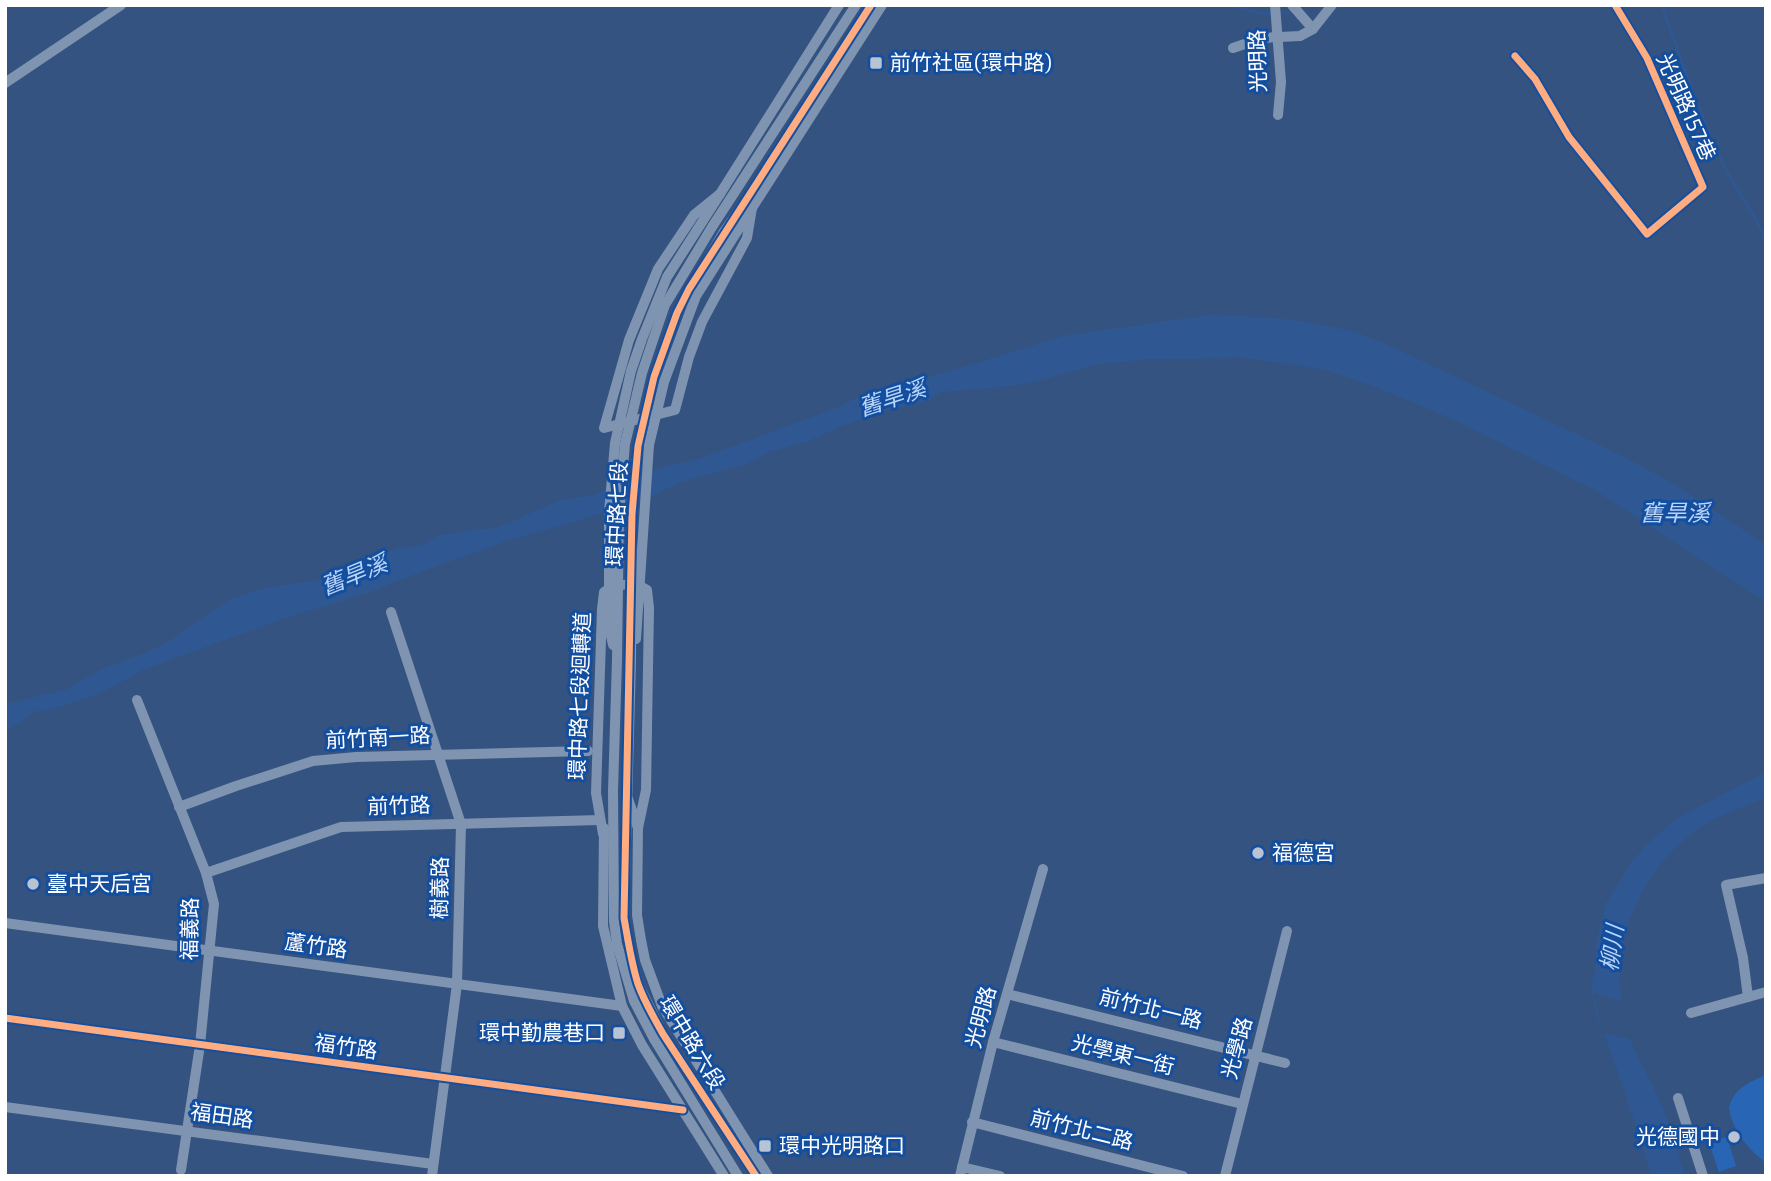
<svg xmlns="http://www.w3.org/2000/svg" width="1771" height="1181" font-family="'Exo 2','Noto Sans TC',sans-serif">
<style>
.green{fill:#2965b5}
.water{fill:#2f5893}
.pier{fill:#345380}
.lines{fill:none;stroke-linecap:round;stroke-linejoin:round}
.stream{stroke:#2f5893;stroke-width:2.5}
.minor{stroke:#7f94b0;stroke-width:10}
.minor-bridge{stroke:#7f94b0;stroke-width:10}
.cycleway-casing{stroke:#144e9f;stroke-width:11}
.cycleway{stroke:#ffac80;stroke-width:7}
.poi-dot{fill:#b8c3d3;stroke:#144e9f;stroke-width:2.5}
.labels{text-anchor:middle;stroke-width:6;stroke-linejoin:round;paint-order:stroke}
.street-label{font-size:21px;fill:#fff;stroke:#144e9f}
.poi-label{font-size:21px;fill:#fff;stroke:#144e9f;text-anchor:start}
.water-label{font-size:23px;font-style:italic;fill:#b9d5fa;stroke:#144e9f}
</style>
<rect width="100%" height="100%" fill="#345380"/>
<g class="green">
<path d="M1766 1075V1163C1749 1150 1732 1130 1729 1108 1733 1089 1749 1082 1766 1075Z"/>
<path d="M1727 1137 1736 1166 1719 1172 1709 1143Z"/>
</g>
<g class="water">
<path d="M1209 315 1264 317 1302 321 1352 331 1382 342 1612 451 1671 482 1766 545V602L1593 489 1452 419 1376 387 1326 370 1247 358 1151 359 1098 364 1035 382 1004 387 941 392 924 402 883 411 839 427 807 442 769 452 747 464 678 483 655 495 588 518 513 539 426 570 368 593 289 617 219 642 143 670 101 693 57 708 33 712 23 721 11 728H5V704L67 689 104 668 145 653 168 642 229 600 261 589 331 578 397 548 422 545 437 536 470 530 497 528 561 500 593 495 662 467 698 459 839 407 863 394 967 366 1063 336Z"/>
<path d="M1766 772V797C1749 806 1729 811 1712 820 1658 850 1621 913 1619 974 1619 992 1624 1014 1628 1032 1634 1054 1648 1074 1657 1095 1669 1121 1676 1149 1685 1176H1652L1616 1066 1596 1013 1591 989 1595 972 1596 947 1606 903 1632 862 1647 844 1678 818Z"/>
</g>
<path class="pier" d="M1593 993 1627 1003 1635 1040 1603 1033Z"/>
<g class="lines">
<g class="stream">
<path d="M1662 5C1680 59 1700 114 1724 166 1737 193 1759 216 1766 246"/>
<path d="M1234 6 1263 14 1271 13"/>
<path d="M1278 13 1292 12"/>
</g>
<g class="minor">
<path d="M839 5 720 194 694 215 658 269 629 340 604 428 675 410 689 357 702 322 747 238 752 208 882 5"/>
<path d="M1275 5 1281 82 1278 115"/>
<path d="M1292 5 1313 29"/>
<path d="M1233 48 1262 38 1300 36 1313 29 1332 5"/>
<path d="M1515 56 1535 79 1569 137 1647 234 1703 187 1647 58 1615 5"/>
<path d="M5 83 121 5"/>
<path d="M391 612 461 824 457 984 432 1176"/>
<path d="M617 659 613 791 614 921 617 944 634 1001 654 1039 738 1176"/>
<path d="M631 660 624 918 632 963 639 986 663 1034 756 1176"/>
<path d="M137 700 206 873 214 904 200 1045 181 1170"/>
<path d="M628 799 638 828 637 915 641 940 645 960 662 1006 768 1176"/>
<path d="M179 807 236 786 313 761 356 757 588 751"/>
<path d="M604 828 603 926 622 1006 642 1045 724 1176"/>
<path d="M603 834 596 793 602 609 604 592C615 583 635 582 647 590L649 608 646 790 638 828"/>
<path d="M206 873 341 827 600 820"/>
<path d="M5 923 622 1006"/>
<path d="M1007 994 1285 1063"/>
<path d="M1748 997 1743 958 1726 885 1766 878"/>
<path d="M1691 1013 1766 992"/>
<path d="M5 1018 683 1110"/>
<path d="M993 1042 1242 1104"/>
<path d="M1678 1098 1703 1176"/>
<path d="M5 1107 433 1164"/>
<path d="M972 1122 1183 1176"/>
<path d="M962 1167 1000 1176"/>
<path d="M960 1176 993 1042 1043 869"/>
<path d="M1225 1176 1287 931"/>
</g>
<g class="minor-bridge">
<path d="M636 639 649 445 664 382 696 296 752 208"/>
<path d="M613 645 609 627V513L615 443 631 371 642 339 667 277 720 194"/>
<path d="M617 659 619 514 625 444 642 373 652 343 665 305 712 227 856 5"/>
<path d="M631 660 632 514 638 446 654 377 677 313 723 233 754 190 871 5"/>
</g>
<defs>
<g id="cycleway">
<path d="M1515 56 1535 79 1569 137 1647 234 1703 187 1647 58 1615 5"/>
<path d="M5 1018 683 1110"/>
<path d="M756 1176 663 1034C654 1018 644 1001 638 984 631 962 628 940 624 918L632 514 638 446 654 377 677 313 689 289 871 5"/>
</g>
</defs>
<use href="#cycleway" class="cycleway-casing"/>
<use href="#cycleway" class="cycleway"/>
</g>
<g class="poi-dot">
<rect x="869" y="56" width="14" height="14" rx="3.5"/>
<circle cx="1258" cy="853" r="7"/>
<circle cx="33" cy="884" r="7"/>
<rect x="612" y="1026" width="14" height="14" rx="3.5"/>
<circle cx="1734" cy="1137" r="7"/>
<rect x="758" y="1139" width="14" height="14" rx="3.5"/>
</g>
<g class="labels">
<g class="street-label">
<text transform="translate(1258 61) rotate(-92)" y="7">光明路</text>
<text transform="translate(1686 107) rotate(66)" y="7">光明路157巷</text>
<text transform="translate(617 514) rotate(-87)" y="7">環中路七段</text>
<text transform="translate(580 696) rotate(-88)" y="7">環中路七段迴轉道</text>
<text transform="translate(378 738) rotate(-3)" y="7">前竹南一路</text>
<text transform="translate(399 806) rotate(-2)" y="7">前竹路</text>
<text transform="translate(440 888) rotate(-89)" y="7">樹義路</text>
<text transform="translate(190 929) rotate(-89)" y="7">福義路</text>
<text transform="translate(316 946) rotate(8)" y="7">蘆竹路</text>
<text transform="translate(1151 1009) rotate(14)" y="7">前竹北一路</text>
<text transform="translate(981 1017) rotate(-75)" y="7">光明路</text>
<text transform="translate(692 1043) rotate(59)" y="7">環中路六段</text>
<text transform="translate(346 1047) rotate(8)" y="7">福竹路</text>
<text transform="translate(1237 1048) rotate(-75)" y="7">光學路</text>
<text transform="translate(1123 1055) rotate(14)" y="7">光學東一街</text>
<text transform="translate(222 1116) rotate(8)" y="7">福田路</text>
<text transform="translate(1082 1130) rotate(14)" y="7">前竹北二路</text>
</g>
<g class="poi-label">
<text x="890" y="70">前竹社區(環中路)</text>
<text x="1272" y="860">福德宮</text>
<text x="47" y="891">臺中天后宮</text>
<text x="605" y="1040" text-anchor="end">環中勤農巷口</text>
<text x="1720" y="1144" text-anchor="end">光德國中</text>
<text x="779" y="1153">環中光明路口</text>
</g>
<g class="water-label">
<text transform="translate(892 398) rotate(-18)" y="8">舊旱溪</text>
<text x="1675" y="521">舊旱溪</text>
<text transform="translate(354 575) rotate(-22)" y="8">舊旱溪</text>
<text transform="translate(1612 948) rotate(-82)" y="8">柳川</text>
</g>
</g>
<rect width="1771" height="1181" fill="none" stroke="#ffffff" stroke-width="14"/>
</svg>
